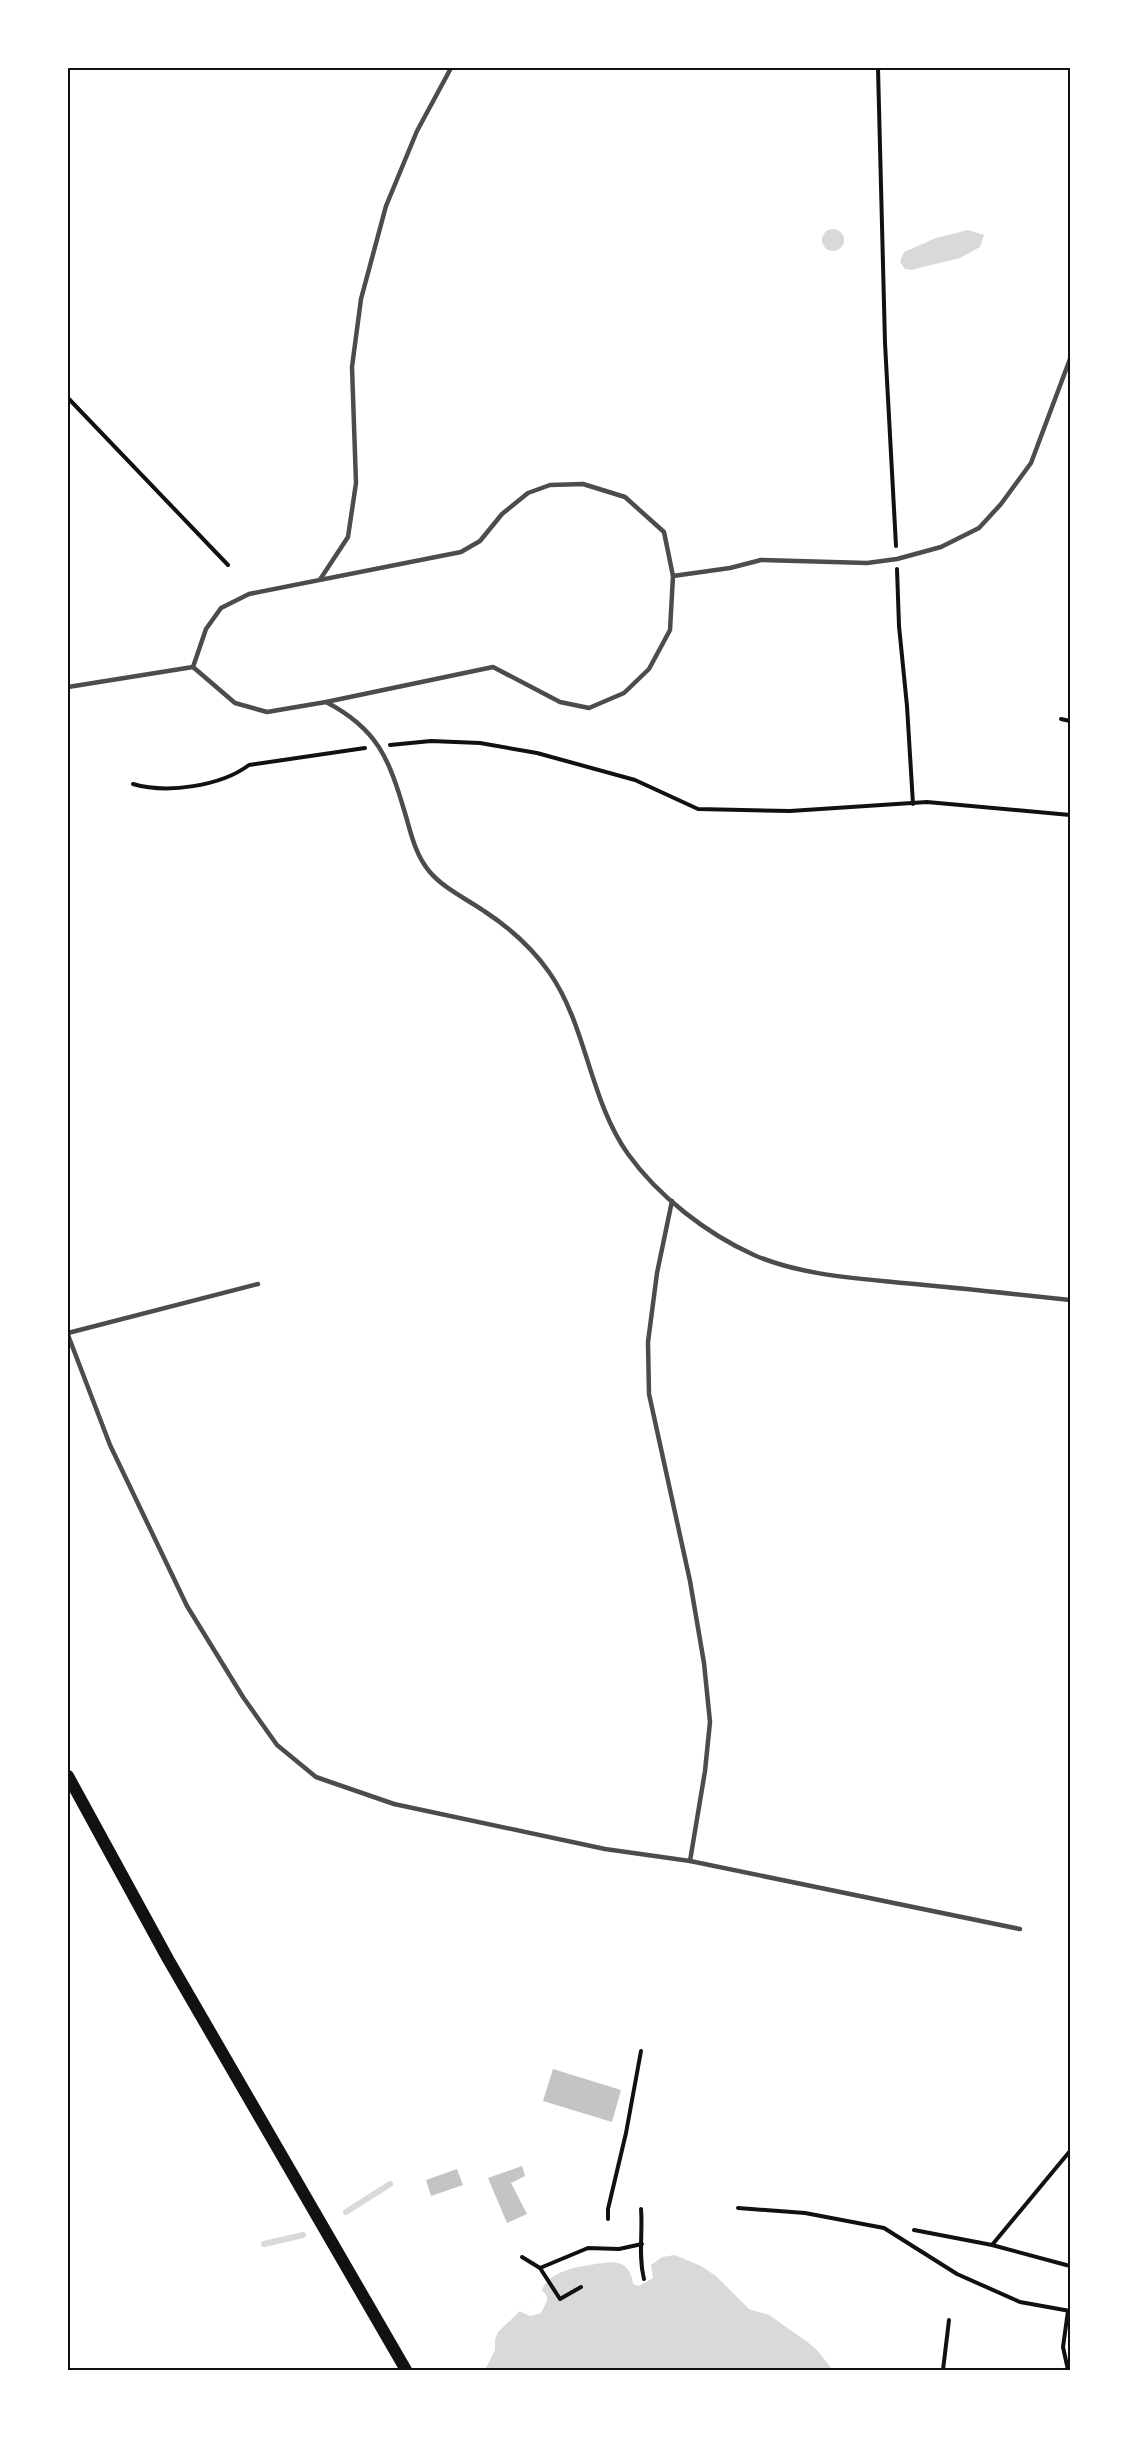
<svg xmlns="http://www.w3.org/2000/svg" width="1138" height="2438" font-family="Lato,sans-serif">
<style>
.water{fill:#d9d9d9}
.pier{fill:#fff}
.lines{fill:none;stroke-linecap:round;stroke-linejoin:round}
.stream{stroke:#d9d9d9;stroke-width:6}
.building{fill:#c4c4c4}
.path{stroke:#111;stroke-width:4}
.service{stroke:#4c4c4c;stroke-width:4.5}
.secondary{stroke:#111;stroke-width:12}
.neatline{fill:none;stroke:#111;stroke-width:2}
</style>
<rect width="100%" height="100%" fill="#fff"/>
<g class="water">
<circle cx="833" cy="240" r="11"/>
<path d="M968 230 984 235 980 247 960 258 911 270 905 269 900 262 904 252 936 238Z"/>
<path d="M675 2255 701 2266 716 2276 749 2309 769 2315 806 2341 817 2350 833 2370H485L495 2350V2340L498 2332 542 2290C548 2273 574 2267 590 2265 610 2261 630 2257 633 2284L639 2286 653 2278 651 2265 662 2257Z"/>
</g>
<path class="pier" d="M542 2290 547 2296V2301L541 2313 530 2316 519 2311Z"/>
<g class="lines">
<g class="stream">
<path d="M346 2212 390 2184"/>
<path d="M264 2244 303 2235"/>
</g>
</g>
<g class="building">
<path d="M553 2069 621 2090 612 2122 543 2101Z"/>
<path d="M522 2166 525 2176 511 2183 527 2214 507 2223 488 2178Z"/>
<path d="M457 2169 463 2185 431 2196 426 2180Z"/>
</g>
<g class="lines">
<g class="path">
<path d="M878 68 885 343 896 546"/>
<path d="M68 398 228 565"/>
<path d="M897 569 899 626 907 706 913 804"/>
<path d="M1061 719 1070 721"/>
<path d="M390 745 431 741 480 743 537 753 635 780 698 809 790 811 927 802 1070 815"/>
<path d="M133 784C167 794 221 786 249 765L365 748"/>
<path d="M738 2208 805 2213 884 2228 957 2274 1020 2302 1070 2311"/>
<path d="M641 2209C643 2232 638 2256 644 2279"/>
<path d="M608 2219V2209L626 2133 641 2051"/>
<path d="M914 2230 992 2245 1070 2266"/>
<path d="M992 2245 1070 2151"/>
<path d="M522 2257 540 2268 588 2248 619 2249 642 2244"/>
<path d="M540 2268 560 2299 581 2287"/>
<path d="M943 2370 949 2320"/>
<path d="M1068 2370 1063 2347 1068 2311"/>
</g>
<g class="service">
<path d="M583 484 625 497 664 532 673 576 670 630 649 669 624 693 589 708 560 702 493 667 326 702 267 712 235 703 193 667 206 629 221 608 249 594 461 552 480 541 502 514 528 493 550 485Z"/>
<path d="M673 576 730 568 761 560 867 563 897 559 941 547 979 528 1001 504 1031 463 1070 359"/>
<path d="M321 578 348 537 356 483 352 367 361 299 386 206 417 131 451 68"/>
<path d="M68 687 193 667"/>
<path d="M326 702C378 729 389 759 405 813 411 833 415 854 429 871 443 888 465 898 484 911 507 926 532 948 549 972 587 1026 589 1099 628 1154 658 1196 707 1234 754 1255 800 1275 854 1278 903 1283 959 1288 1015 1294 1070 1300"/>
<path d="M672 1201 657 1273 648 1342 649 1394 690 1581 704 1663 710 1722 705 1771 690 1861"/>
<path d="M68 1333 258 1284"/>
<path d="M68 1335 110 1445 187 1606 243 1697 277 1745 316 1777 394 1804 605 1849 690 1861 1020 1929"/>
</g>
<path class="secondary" d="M68 1776 168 1959 406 2370"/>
</g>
<rect width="1138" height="2438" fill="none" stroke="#ffffff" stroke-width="138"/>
<rect x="69" y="69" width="1000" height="2300" class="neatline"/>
</svg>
